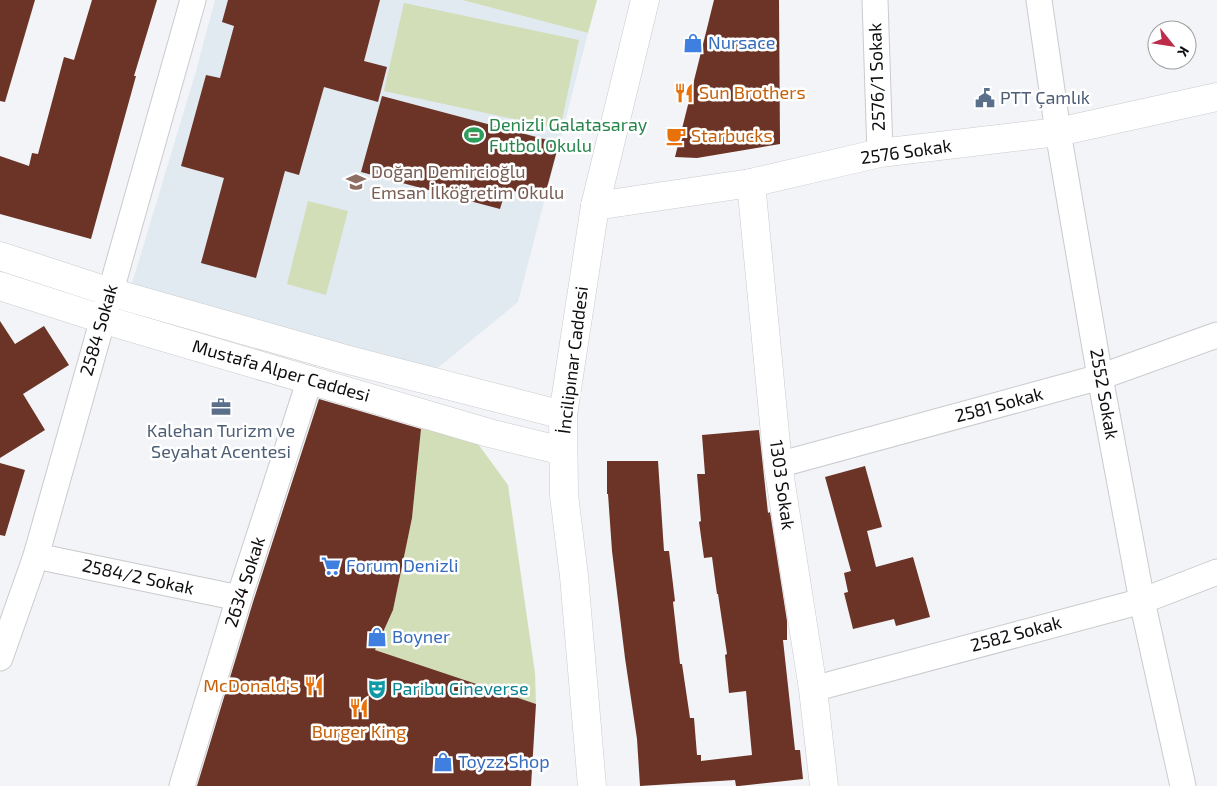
<svg xmlns="http://www.w3.org/2000/svg" width="1217" height="786" font-family="'Exo 2',sans-serif">
<style>
.built{fill:#e1e9f1}
.green{fill:#d2deb7}
.building{fill:#6b3427}
.lines{fill:none;stroke-linecap:round;stroke-linejoin:round}
.minor-casing{stroke:#c9cbcd;stroke-width:27}
.tertiary-casing{stroke:#c9cbcd;stroke-width:29}
.secondary-casing{stroke:#c9cbcd;stroke-width:29}
.minor{stroke:#fff;stroke-width:25}
.tertiary{stroke:#fff;stroke-width:28}
.secondary{stroke:#fff;stroke-width:28}
.labels{text-anchor:middle;stroke-width:5;stroke-linejoin:round;paint-order:stroke}
.shop-label{font-size:18px;fill:#366cbe;stroke:#fff;text-anchor:start}
.street-label{font-size:18px;fill:#0d0e0f;stroke:#fff}
.food-label{font-size:18px;fill:#c56008;stroke:#fff;text-anchor:start}
.service-label{font-size:18px;fill:#4e5e75;stroke:#fff;text-anchor:start}
.leisure-label{font-size:18px;fill:#27864d;stroke:#fff;text-anchor:start}
.education-label{font-size:18px;fill:#785e54;stroke:#fff;text-anchor:start}
.culture-label{font-size:18px;fill:#0d838f;stroke:#fff;text-anchor:start}
</style>
<rect width="100%" height="100%" fill="#f2f4f7"/>
<path class="built" d="M215 0H462L588 33 518 302 428 376 131 287 196 71Z"/>
<g class="green">
<path d="M462 0H597L588 33Z"/>
<path d="M404 3 579 40 560 129 384 91Z"/>
<path d="M308 201 348 211 326 295 287 284Z"/>
<path d="M421 428 478 444 508 485 535 673 536 704 375 650 393 610 412 518Z"/>
</g>
<g class="building">
<path d="M0 0H35L5 102 0 101Z"/>
<path d="M92 0H157L134 76H136L91 239 0 214V156L29 166 32 153 38 154 64 57 74 60Z"/>
<path d="M228 0H380L364 61 387 67 378 102 324 87 299 175 285 171 256 278 201 263 224 178 181 166 206 75 220 78 234 26 222 22Z"/>
<path d="M714 0H779L780 144 697 158 675 157Z"/>
<path d="M382 96 559 143 544 199 506 189 500 209 361 172Z"/>
<path d="M0 321 15 344 44 326 69 365 23 394 45 430 0 458Z"/>
<path d="M319 399 421 429 412 518 393 610 375 650 536 704 531 786H197L253 602Z"/>
<path d="M759 430 768 513 770 512 787 621V640H783L795 750H800L803 779 739 786H736L735 780 640 786 637 739 625 658 612 551 608 494H607V461H658L664 551H669L675 601 673 602 680 664H682L690 718H694L697 755H701V761L752 755 746 691 729 693 725 655 727 654 718 594H717L712 557 704 558 699 522 701 521 697 474H705L702 435Z"/>
<path d="M0 463 25 470 5 536 0 535Z"/>
<path d="M865 466 882 527 867 531 876 567 913 557 930 617 896 626 894 619 853 629 844 593 848 592 844 573 851 571 825 477Z"/>
</g>
<g class="lines">
<defs>
<g id="minor">
<path d="M875 0 880 153"/>
<path d="M1039 0 1058 132 1100 377 1142 601 1183 786"/>
<path d="M778 465 1100 377 1217 335"/>
<path d="M36 556 239 598"/>
<path d="M0 658 36 556 193 0"/>
<path d="M813 689 1142 601 1217 572"/>
<path d="M182 786 239 598 310 379"/>
</g>
<g id="tertiary">
<path d="M751 183 778 465 813 689 824 786"/>
<path d="M595 206 751 183 880 153 1058 132 1217 97"/>
</g>
<g id="secondary">
<path d="M0 256 110 292 345 359 563 415"/>
<path d="M0 286 102 319 489 433 563 451"/>
<path d="M592 786 574 576 564 495 563 415 595 206 645 0"/>
</g>
</defs>
<use href="#minor" class="minor-casing"/>
<use href="#tertiary" class="tertiary-casing"/>
<use href="#secondary" class="secondary-casing"/>
<use href="#minor" class="minor"/>
<use href="#tertiary" class="tertiary"/>
<use href="#secondary" class="secondary"/>
</g>
<defs>
<symbol id="shop-bare" viewBox="-9 -9 18 18"><path d="M-5-2.5h2.3a2.7 3.5 0 0 1 5.4 0H5L5.5 6h-11ZM-1.5-2.5h3a1.5 2.3 0 0 0-3 0Z" fill="#3f7fe0" stroke="#fff" stroke-width="2.5" paint-order="stroke"/></symbol>
<symbol id="restaurant-bare" viewBox="-9 -9 18 18"><path d="M-5-6h1v4h1v-4h1v4h1v-4h1v5L-1.5 .5V6h-2V.5L-5-1ZM5-6V6H3V1.5H1.5Q1.5-4 5-6Z" fill="#e8710a" stroke="#fff" stroke-width="2.5" paint-order="stroke"/></symbol>
<symbol id="civic-bare" viewBox="-9 -9 18 18"><path d="M-.6-6.5H3V-4.5H.6V-3L4-1V1h2V6H-6V1h2V-1L-.6-3ZM-1.2 2.5V6h2.4V2.5Z" fill="#5c6f8a" stroke="#fff" stroke-width="2.5" paint-order="stroke"/></symbol>
<symbol id="stadium-bare" viewBox="-9 -9 18 18"><path d="M0-5a6.5 5 0 1 0 0 10a6.5 5 0 1 0 0-10ZM-3.5-1.8h7v3.6h-7Z" fill="#2e9e5b" stroke="#fff" stroke-width="2.5" paint-order="stroke"/></symbol>
<symbol id="cafe-bare" viewBox="-9 -9 18 18"><path d="M-5.5-4.5H6V0H3Q3 3.5 0 3.5H-2.5Q-5.5 3.5-5.5 0ZM3-3.2v2h1.7v-2ZM-6 4.5H4V6H-6Z" fill="#e8710a" stroke="#fff" stroke-width="2.5" paint-order="stroke"/></symbol>
<symbol id="school-bare" viewBox="-9 -9 18 18"><path d="M0-5L7-2L0 1L-7-2ZM-4 1L0 2.5L4 1V4Q0 6-4 4Z" fill="#8d6e63" stroke="#fff" stroke-width="2.5" paint-order="stroke"/></symbol>
<symbol id="office-bare" viewBox="-9 -9 18 18"><path d="M-6-3h4V-5.5h4V-3h4V5H-6ZM-1-4.5V-3h2v-1.5ZM-6 0V1H6V0Z" fill="#5c6f8a" stroke="#fff" stroke-width="2.5" paint-order="stroke"/></symbol>
<symbol id="supermarket-bare" viewBox="-9 -9 18 18"><path d="M-6-5.5h2.5l.6 2H6L4.5 2H-2.5L-4.4-4H-6ZM-1.5 3.2a1.3 1.3 0 1 0 .1 0ZM3 3.2a1.3 1.3 0 1 0 .1 0Z" fill="#3f7fe0" stroke="#fff" stroke-width="2.5" paint-order="stroke"/></symbol>
<symbol id="theatre-bare" viewBox="-9 -9 18 18"><path d="M-5-5.5Q0-4 5-5.5V0Q5 5 0 6Q-5 5-5 0ZM-3.3-2.5H-1v1.5H-3.3ZM1-2.5H3.3v1.5H1ZM-2.8 1Q0 5.5 2.8 1Z" fill="#0f9aa8" stroke="#fff" stroke-width="2.5" paint-order="stroke"/></symbol>
</defs>
<g fill-rule="evenodd">
<use href="#shop-bare" x="679" y="29" width="28" height="28"/>
<use href="#restaurant-bare" x="670" y="79" width="28" height="28"/>
<use href="#civic-bare" x="971" y="84" width="28" height="28"/>
<use href="#stadium-bare" x="460" y="121" width="28" height="28"/>
<use href="#cafe-bare" x="662" y="122" width="28" height="28"/>
<use href="#school-bare" x="342" y="168" width="28" height="28"/>
<use href="#office-bare" x="207" y="393" width="28" height="28"/>
<use href="#supermarket-bare" x="317" y="552" width="28" height="28"/>
<use href="#shop-bare" x="363" y="623" width="28" height="28"/>
<use href="#restaurant-bare" x="300" y="672" width="28" height="28"/>
<use href="#theatre-bare" x="363" y="675" width="28" height="28"/>
<use href="#restaurant-bare" x="345" y="694" width="28" height="28"/>
<use href="#shop-bare" x="429" y="748" width="28" height="28"/>
</g>
<g class="labels">
<g class="shop-label">
<text x="708" y="49">Nursace</text>
<text x="346" y="572">Forum Denizli</text>
<text x="392" y="643">Boyner</text>
<text x="458" y="768">Toyzz Shop</text>
</g>
<g class="street-label">
<text transform="translate(877 77) rotate(-92)" y="6">2576/1 Sokak</text>
<text transform="translate(906 152) rotate(-8)" y="6">2576 Sokak</text>
<text transform="translate(99 330) rotate(-74)" y="6">2584 Sokak</text>
<text transform="translate(573 360) rotate(-83)" y="6">İncilipınar Caddesi</text>
<text transform="translate(281 371) rotate(16)" y="6">Mustafa Alper Caddesi</text>
<text transform="translate(1104 394) rotate(80)" y="6">2552 Sokak</text>
<text transform="translate(999 405) rotate(-15)" y="6">2581 Sokak</text>
<text transform="translate(782 485) rotate(82)" y="6">1303 Sokak</text>
<text transform="translate(138 577) rotate(12)" y="6">2584/2 Sokak</text>
<text transform="translate(245 582) rotate(-72)" y="6">2634 Sokak</text>
<text transform="translate(1016 634) rotate(-15)" y="6">2582 Sokak</text>
</g>
<g class="food-label">
<text x="699" y="99">Sun Brothers</text>
<text x="691" y="142">Starbucks</text>
<text x="299" y="692" text-anchor="end">McDonald's</text>
<text x="359" y="738" text-anchor="middle">Burger King</text>
</g>
<g class="service-label">
<text x="1000" y="104">PTT Çamlık</text>
<text x="221" y="437" text-anchor="middle">Kalehan Turizm ve<tspan x="221" dy="21">Seyahat Acentesi</tspan></text>
</g>
<g class="leisure-label">
<text x="489" y="131">Denizli Galatasaray<tspan x="489" dy="21">Futbol Okulu</tspan></text>
</g>
<g class="education-label">
<text x="371" y="178">Doğan Demircioğlu<tspan x="371" dy="21">Emsan İlköğretim Okulu</tspan></text>
</g>
<g class="culture-label">
<text x="392" y="695">Paribu Cineverse</text>
</g>
</g>
<g transform="translate(1172 45) rotate(120)"><circle r="24" fill="#ffffff" stroke="#9e9f9f"/>
<path d="M0-4L9 19L0 12L-9 19Z" fill="#bd2d4b"/>
<text y="-8" font-size="14" font-weight="bold" text-anchor="middle" fill="#0d0e0f">K</text>
</g>
</svg>
